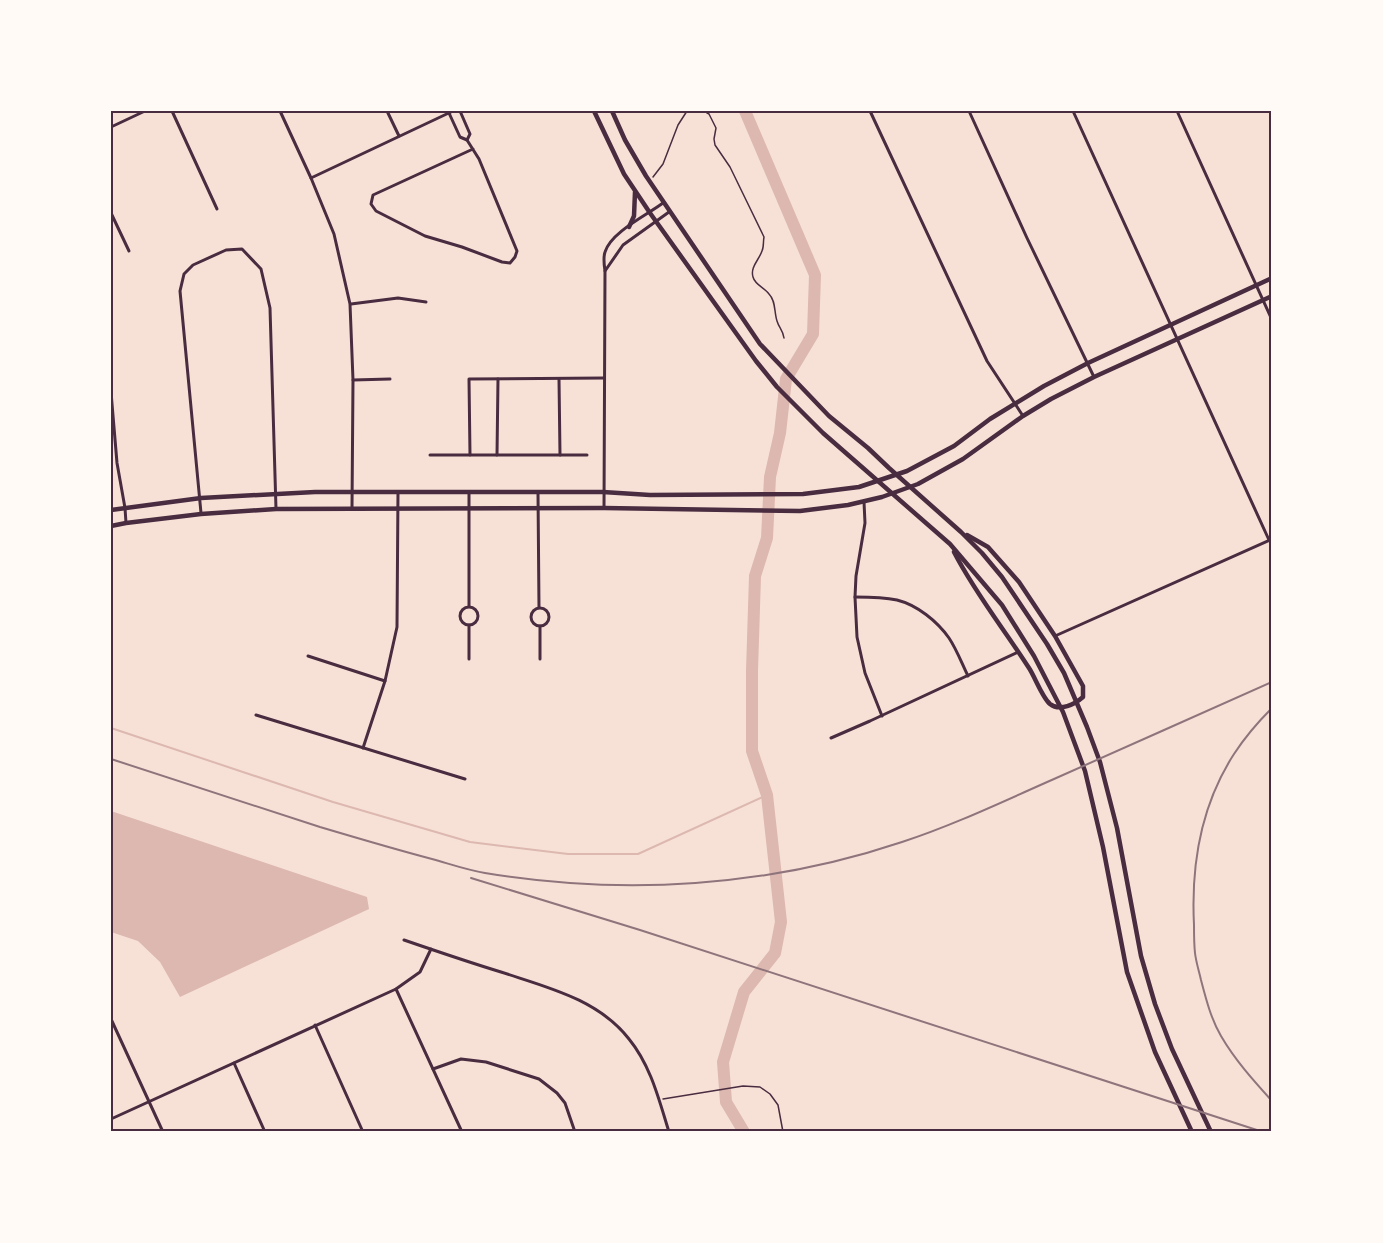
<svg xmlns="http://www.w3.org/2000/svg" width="1383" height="1243" font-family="'Nunito Sans',sans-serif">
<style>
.water{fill:#dcb8b0}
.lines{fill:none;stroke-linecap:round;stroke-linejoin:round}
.stream{stroke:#dcb8b0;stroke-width:2}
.river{stroke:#dcb8b0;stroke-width:12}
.path{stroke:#4a2c40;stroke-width:1.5}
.minor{stroke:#4a2c40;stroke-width:3}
.secondary{stroke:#4a2c40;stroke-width:4.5}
.rail{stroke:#8f747c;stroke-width:2}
.neatline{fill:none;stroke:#4a2c40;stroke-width:2}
</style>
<rect width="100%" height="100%" fill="#f7e1d7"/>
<path class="water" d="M111 811 367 897 369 909 180 997 160 962 138 941 111 932Z"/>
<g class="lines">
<path class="stream" d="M111 728 333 802 470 842 568 854H638L767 795"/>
<path class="river" d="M744 1132 726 1102 723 1062 744 992 775 953 781 922 767 795 752 751V671L755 576 767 538 770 477 780 433 786 379 813 334 815 275 745 111"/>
<g class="path">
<path d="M704 111 709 114 716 128 714 139 715 145 730 167 764 237C763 242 764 247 762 251 759 260 750 267 753 277 755 285 765 288 769 294 776 301 774 312 777 321 779 328 783 330 784 338"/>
<path d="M653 177 663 164 678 125 687 111"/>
<path d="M663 1099 743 1086 760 1087 770 1094 778 1105 783 1132"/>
</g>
<g class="minor">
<path d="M172 111 217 209"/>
<path d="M280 111 311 178 334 234 350 304 353 380 352 508"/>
<path d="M387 111 399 136"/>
<path d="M460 111 470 134 467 140"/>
<path d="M870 111 987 361 1023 416"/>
<path d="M969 111 1027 238 1094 377"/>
<path d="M1073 111 1269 540"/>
<path d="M1177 111 1272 320"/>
<path d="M449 113 460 137 467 140 479 159 517 251 515 257 510 263 502 262 462 247 425 236 376 211 371 204 373 195 473 149"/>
<path d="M111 127 145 111"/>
<path d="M311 178 453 111"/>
<path d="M111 213 129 251"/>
<path d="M605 271 623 245 669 212"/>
<path d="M351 304 398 298 426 302"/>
<path d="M559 379 560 455"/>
<path d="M353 380 390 379"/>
<path d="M111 392 117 463 125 508 126 523"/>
<path d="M430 455H587"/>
<path d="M470 455 469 379 604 378"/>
<path d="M497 455 498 379"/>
<path d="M538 493 539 607"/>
<path d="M864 502 865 523 856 576 855 597 857 637 865 673 882 716"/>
<path d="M604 508 605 271C604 264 603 258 605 252 611 232 647 215 663 203"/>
<path d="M201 513 180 291 184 274 193 265 226 250 242 249 261 269 270 308 276 509"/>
<path d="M855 597C869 597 883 597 897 600 917 605 937 621 949 638 957 650 962 664 968 676"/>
<path d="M469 606V493"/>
<circle cx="469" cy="616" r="9"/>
<circle cx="540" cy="617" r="9"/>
<path d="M469 625V659"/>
<path d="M1055 636 1272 539"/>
<path d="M308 656 385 681"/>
<path d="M540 659V626"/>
<path d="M256 715 465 779"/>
<path d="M831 738 870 721 1018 652"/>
<path d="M363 748 385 681 397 627 398 492"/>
<path d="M404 940C436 951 468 962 501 972 546 987 598 999 629 1039 651 1066 659 1100 669 1132"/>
<path d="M396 989 462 1132"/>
<path d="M111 1019 163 1132"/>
<path d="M315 1025 363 1132"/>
<path d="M234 1063 265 1132"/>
<path d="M433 1069 461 1059 486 1062 539 1079 557 1093 565 1103 575 1132"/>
<path d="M111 1119 396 989 420 972 431 949"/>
</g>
<g class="secondary">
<path d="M594 111 624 174 650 213 756 361 777 387 823 433 950 544 1002 605 1034 656 1063 712 1085 771 1103 847 1127 972 1155 1052 1192 1132"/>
<path d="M612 111 625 140 646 176 760 344 829 416 868 448 889 468 961 532 982 553 1002 577 1047 644 1064 673 1087 727 1100 762 1117 828 1141 956 1155 1004 1172 1049 1211 1132"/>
<path d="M629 227 634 216 635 192"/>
<path d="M111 510 201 498 315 492H603L650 495 803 494 859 487 907 471 954 446 990 419 1044 386 1088 363 1272 278"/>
<path d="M111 526 126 523 201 514 276 509 604 508 800 511 848 505 882 497 918 484 963 459 1023 416 1051 399 1094 377 1272 296"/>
<path d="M954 552C975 593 1004 629 1029 668 1035 677 1042 697 1050 704 1060 712 1075 704 1083 697V686L1055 636 1019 582 988 547 967 535"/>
</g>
<g class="rail">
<path d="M1272 708C1258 722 1245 737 1234 754 1201 805 1191 866 1194 925 1194 934 1194 944 1195 953 1196 962 1199 971 1201 980 1206 999 1211 1019 1221 1036 1235 1060 1253 1080 1272 1101"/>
<path d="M111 759C181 782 251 804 320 827 357 838 394 849 432 859 450 864 467 870 485 873 624 896 768 887 902 842 954 825 1004 801 1054 779 1127 747 1199 714 1272 682"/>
<path d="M471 878 640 930 1263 1132"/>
</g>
</g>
<rect width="1383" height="1243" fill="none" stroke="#fffaf5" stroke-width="225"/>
<rect x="112" y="112" width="1158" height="1018" class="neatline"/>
</svg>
